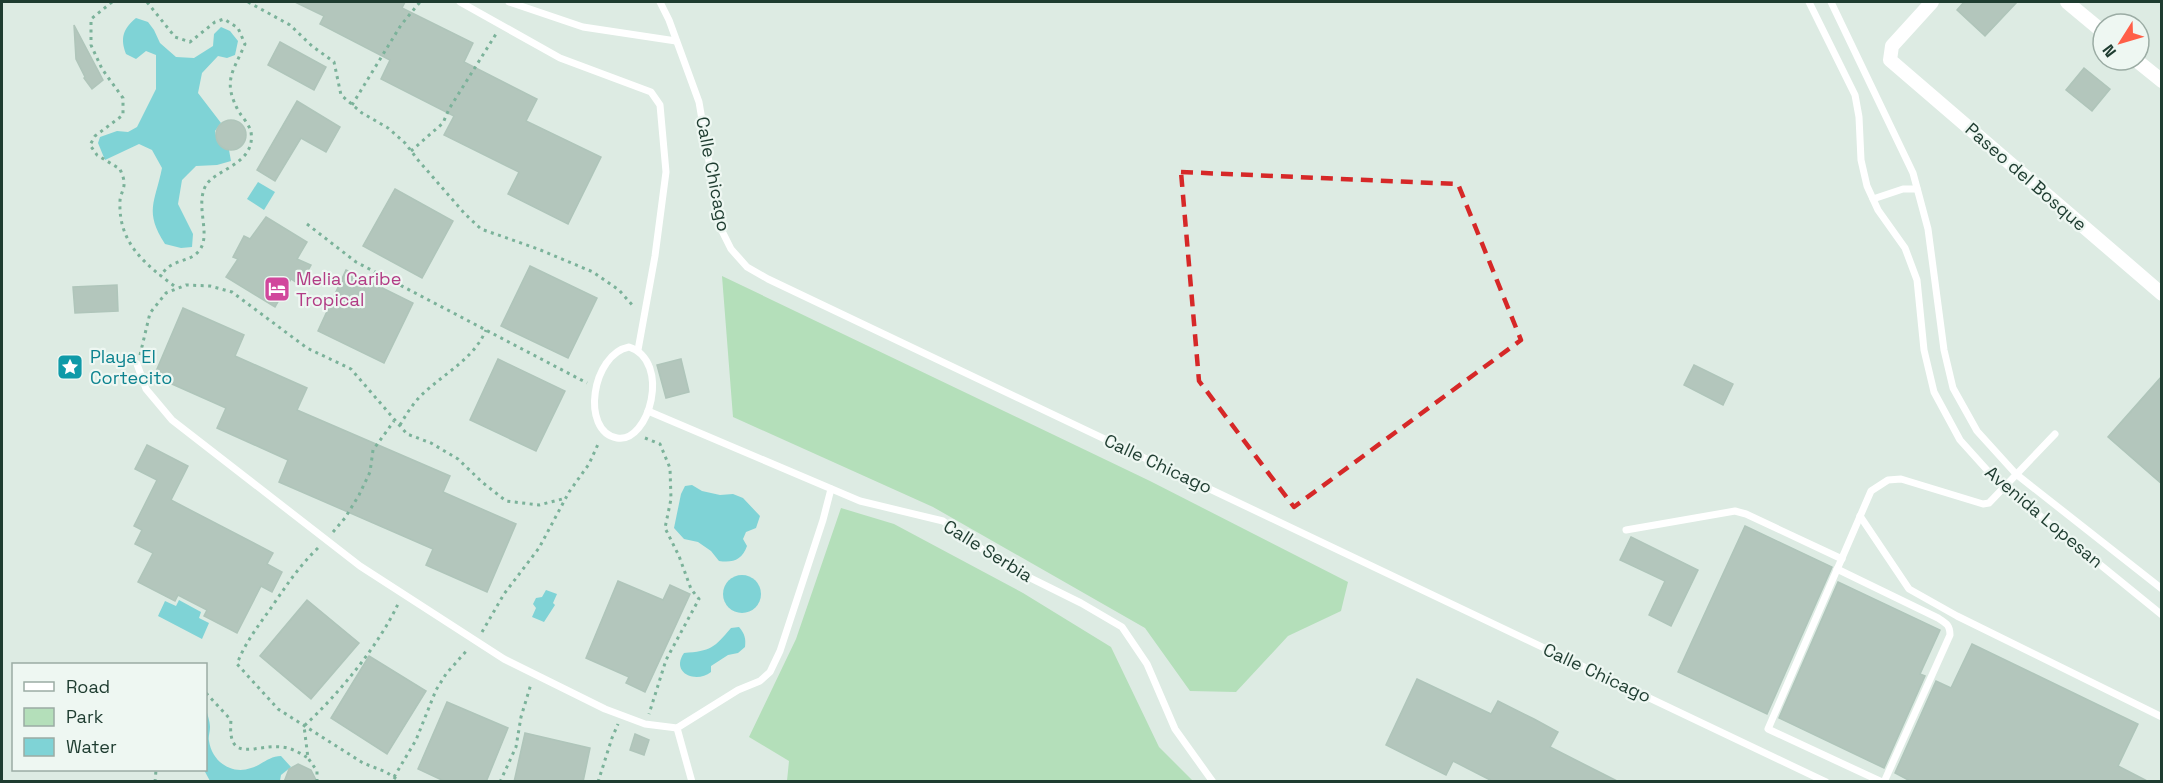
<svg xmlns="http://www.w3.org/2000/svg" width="2163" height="783" font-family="'Space Grotesk',sans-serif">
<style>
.green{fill:#b4dfba}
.water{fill:#7fd3d6}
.building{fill:#b3c6bc;stroke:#afc5ba;stroke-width:1.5}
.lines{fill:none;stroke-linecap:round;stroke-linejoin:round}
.path{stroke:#7bb29a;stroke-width:3;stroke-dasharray:3 4.5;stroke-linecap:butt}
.service{stroke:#fff;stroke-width:7}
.minor{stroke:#fff;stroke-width:14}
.marked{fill:none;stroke:#d62828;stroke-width:4.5;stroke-dasharray:12 8;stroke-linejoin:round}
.labels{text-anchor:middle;stroke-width:4.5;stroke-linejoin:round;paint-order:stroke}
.street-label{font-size:18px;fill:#1e3c30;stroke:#eef7f2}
.hotel-label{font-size:18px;fill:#b23c85;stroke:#eef7f2;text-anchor:start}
.culture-label{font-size:18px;fill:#0d838f;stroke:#eef7f2;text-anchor:start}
</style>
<rect width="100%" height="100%" fill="#ddebe3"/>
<g class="green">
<path d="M722 276 1150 481 1348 582 1341 611 1288 636 1236 692 1190 691 1145 628 933 507 733 417Z"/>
<path d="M841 508 894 524 1023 593 1111 647 1159 747 1193 781H787L789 761 749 737 796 639Z"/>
</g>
<g class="water">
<path d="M136 18 148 22 154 30 160 43 176 57 194 58 213 46 214 34 221 27 230 31 238 41 235 55 227 58 218 56 202 73 198 93 221 123 215 131C217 141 220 145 229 150L231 161 217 165 196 166 182 180 178 204 193 234 192 247 181 248 165 244C144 211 155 203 162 168L152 150 139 144 105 160 98 143 100 137 117 131 128 132 137 127 156 89V55L146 51 136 59 126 54C120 38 123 29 136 18Z"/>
<path d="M258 182 275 192 264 210 247 199Z"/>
<path d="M692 485 702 491 720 495 733 494 743 498 760 516 756 528 746 532 743 539 747 546C742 560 733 563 719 561L711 551 698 542 684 539 674 528 681 494 685 486Z"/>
<circle cx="742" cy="594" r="19"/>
<path d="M546 590 557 594 553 603 555 605 544 622 532 617 536 608 533 604 536 598 542 597Z"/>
<path d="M179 600 201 612 199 618 209 623 202 639 158 616 165 601 176 606Z"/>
<path d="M739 627C745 634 746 639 745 647L738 653 728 655 711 666V672C696 684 670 673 684 653 711 651 714 648 731 628Z"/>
<path d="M206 708C207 714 210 721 210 727 210 732 208 737 209 741 212 762 232 775 251 768 262 765 269 756 281 756L291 767 281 775 280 781H210L204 770H206Z"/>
</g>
<g class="building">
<path d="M295 2H405L402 8 473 43 464 62 537 99 526 121 601 157 568 224 508 194 519 172 444 135 454 116 381 79 390 60 320 24 324 16Z"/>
<path d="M1964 2H2017L1985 36 1957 10Z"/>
<path d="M74 25 103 80 92 89 84 78 85 77 76 59Z"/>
<path d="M280 42 326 67 314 90 268 65Z"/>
<path d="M2084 68 2110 89 2092 111 2066 90Z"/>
<path d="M297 101 340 127 326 152 301 138 275 181 257 170Z"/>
<circle cx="231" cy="135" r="15"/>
<path d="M395 189 453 221 422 278 363 246Z"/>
<path d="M266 217 307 242 297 259 311 265 300 285 291 279 275 307 226 277 238 259 233 257 244 236 250 239Z"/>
<path d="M530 266 597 298 568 358 501 326Z"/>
<path d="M346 270 413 303 384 363 318 331Z"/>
<path d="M117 285 118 311 75 313 73 287Z"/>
<path d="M183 308 244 335 235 356 307 388 297 410 450 476 443 492 516 524 487 592 426 565 433 549 279 482 288 460 217 428 226 408 154 376Z"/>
<path d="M498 359 565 391 536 451 470 420Z"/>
<path d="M681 359 689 392 666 398 657 365Z"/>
<path d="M1694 365 1733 384 1723 405 1684 385Z"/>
<path d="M2162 376V484L2108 437Z"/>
<path d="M147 445 188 466 171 500 273 553 267 564 282 572 272 592 261 586 237 633 204 616 207 610 178 595 175 601 138 582 153 553 135 544 142 530 134 526 157 480 135 469Z"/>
<path d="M1745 526 1832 567 1767 714 1678 672Z"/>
<path d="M1631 537 1698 570 1671 626 1649 615 1665 581 1620 560Z"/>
<path d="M618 581 663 600 670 585 690 594 645 692 626 683 629 677 586 658Z"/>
<path d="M1838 582 1940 630 1920 674 1925 676 1884 768 1779 718Z"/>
<path d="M307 600 359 643 311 699 260 656Z"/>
<path d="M1972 644 2138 724 2118 766 2149 782H1912L1895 773 1936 681 1951 688Z"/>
<path d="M369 656 426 691 387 754 331 718Z"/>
<path d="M1417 679 1491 714 1498 701 1534 719 1558 732 1550 747 1619 782H1494L1453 761 1446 775 1386 745Z"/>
<path d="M447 702 508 728 486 782H446L418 769Z"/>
<path d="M525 733 590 748 583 782H514Z"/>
<path d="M635 734 649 740 644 755 630 750Z"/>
<path d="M298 764 311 770 317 782H284L289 769Z"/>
</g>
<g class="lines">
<g class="path">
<path d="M112 2 91 19V45L102 69 123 98V115L95 136 90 145 97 155 120 169C121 172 124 178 124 182 125 188 120 195 120 201 118 244 146 265 177 288"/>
<path d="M147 2 175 37 190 42 215 22 224 19 238 28 245 44C233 72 222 81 239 112 243 118 250 126 251 132 256 164 216 169 206 185 194 207 213 236 198 252 191 260 179 260 170 266 166 268 163 273 160 276"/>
<path d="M248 2 290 25 312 46 334 62 341 95 362 113 388 128 405 143 418 160 465 214 481 229 538 249 593 272 619 290 634 307"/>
<path d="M352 105 401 25 420 2"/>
<path d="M411 151 443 123 449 109 496 34"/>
<path d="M307 224 356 262 587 383"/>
<path d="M140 355 150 313 166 293 186 285 210 286 232 292 307 348 351 369 407 434 431 443 458 459 482 482 506 501 539 505 566 498"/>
<path d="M400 425C407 413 415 400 426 391 448 371 474 358 486 330"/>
<path d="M645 438 660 444 670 468 671 499 665 528 679 556 691 589 699 599 666 660 649 714"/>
<path d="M333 532 345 518 359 495 370 472 373 450 394 421"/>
<path d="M318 548C299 566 286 586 271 608 258 626 245 643 237 664L278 709 363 763 386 772 401 782"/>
<path d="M482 632 504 594 539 548 569 492 589 464 599 442"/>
<path d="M206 693 231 720C227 765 255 744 282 747 292 748 300 753 308 758"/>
<path d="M394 777 416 740 436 690 446 674 468 649"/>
<path d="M155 782 156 770"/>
<path d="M317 782V771L308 758 304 726C338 695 379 645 398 604"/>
<path d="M500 782 516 747 521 717 531 684"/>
<path d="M598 782 612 738 618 724"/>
</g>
<g class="service">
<path d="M460 2 560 58 651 92 660 105 666 172 655 256 638 350"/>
<path d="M509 2 583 27 676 41"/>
<path d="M660 2 669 20 699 102 720 227 731 249 747 267 768 279 1826 782"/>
<path d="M1809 2 1855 95 1859 117 1861 160 1867 186 1878 210 1905 248 1917 280 1924 350 1934 392 1960 440 1996 480 2162 615"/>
<path d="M1831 2 1913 173 1928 229 1944 350 1953 388 1977 431 2016 474 2162 589"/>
<path d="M1873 199 1903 189H1917"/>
<path d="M629 347C672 361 649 444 617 438 580 431 592 354 629 347Z"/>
<path d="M137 364 146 389 172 420 360 566 504 659 605 709 645 724 677 728 738 690 760 681 770 672 780 651 823 520 831 489"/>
<path d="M648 411 860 501 943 521 1004 565 1081 603 1122 627 1147 664 1175 729 1213 782"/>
<path d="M1860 516 1909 589 1957 616 2162 717"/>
<path d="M1626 530 1735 511 1746 514 1842 559"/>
<path d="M1837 569 1938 618C1946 623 1950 625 1950 635L1884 782"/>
<path d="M677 728 692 782"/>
<path d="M1882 782 1768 729 1871 491 1888 480 1901 479 1983 504 1989 503 2055 434"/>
</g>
<g class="minor">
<path d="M1932 2 1892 46 1890 60 2162 294"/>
<path d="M2067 2 2103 32"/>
<path d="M2136 60 2162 81"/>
</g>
</g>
<path class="marked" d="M1181 172 1458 184 1521 340 1294 507 1199 381Z"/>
<defs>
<symbol id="hotel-square" viewBox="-11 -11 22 22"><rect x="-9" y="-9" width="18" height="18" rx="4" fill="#d1479c" stroke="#eef7f2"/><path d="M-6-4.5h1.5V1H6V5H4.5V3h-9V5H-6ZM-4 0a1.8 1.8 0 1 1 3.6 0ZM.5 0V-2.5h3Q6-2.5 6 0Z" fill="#fff"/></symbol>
<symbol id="sight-square" viewBox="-11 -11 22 22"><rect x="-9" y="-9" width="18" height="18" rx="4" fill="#0f9aa8" stroke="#eef7f2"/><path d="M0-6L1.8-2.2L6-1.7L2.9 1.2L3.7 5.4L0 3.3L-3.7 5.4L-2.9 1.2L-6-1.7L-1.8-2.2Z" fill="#fff"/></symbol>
</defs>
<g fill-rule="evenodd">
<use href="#hotel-square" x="262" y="274" width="30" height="30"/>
<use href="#sight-square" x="55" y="352" width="30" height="30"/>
</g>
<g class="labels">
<g class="street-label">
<text transform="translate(713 174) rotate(79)" y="6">Calle Chicago</text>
<text transform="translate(2026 177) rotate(41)" y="6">Paseo del Bosque</text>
<text transform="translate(1158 464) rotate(25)" y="6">Calle Chicago</text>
<text transform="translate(2044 517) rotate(40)" y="6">Avenida Lopesan</text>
<text transform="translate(988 551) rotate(32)" y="6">Calle Serbia</text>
<text transform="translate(1597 673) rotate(25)" y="6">Calle Chicago</text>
</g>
<g class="hotel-label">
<text x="296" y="285">Melia Caribe<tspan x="296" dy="21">Tropical</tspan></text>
</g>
<g class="culture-label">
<text x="90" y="363">Playa El<tspan x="90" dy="21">Cortecito</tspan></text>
</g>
</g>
<rect width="2163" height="783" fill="none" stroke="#1e3c30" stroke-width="6"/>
<rect x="12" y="663" width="195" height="108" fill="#eef7f2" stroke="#9baca4" stroke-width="1.5"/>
<rect x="24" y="682" width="30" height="9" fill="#ffffff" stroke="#9baca4" stroke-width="1.5"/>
<text x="66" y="693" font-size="18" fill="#1e3c30">Road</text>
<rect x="24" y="708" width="30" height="18" fill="#b4dfba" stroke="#9baca4" stroke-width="1.5"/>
<text x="66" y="723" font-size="18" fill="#1e3c30">Park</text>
<rect x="24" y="738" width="30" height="18" fill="#7fd3d6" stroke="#9baca4" stroke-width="1.5"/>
<text x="66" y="753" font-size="18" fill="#1e3c30">Water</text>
<g transform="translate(2121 42) rotate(233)"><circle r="28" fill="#eef7f2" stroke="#9baca4" stroke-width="1.5"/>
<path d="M0-4.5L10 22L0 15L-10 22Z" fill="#ff5f48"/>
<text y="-9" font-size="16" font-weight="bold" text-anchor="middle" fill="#1e3c30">N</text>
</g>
</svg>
